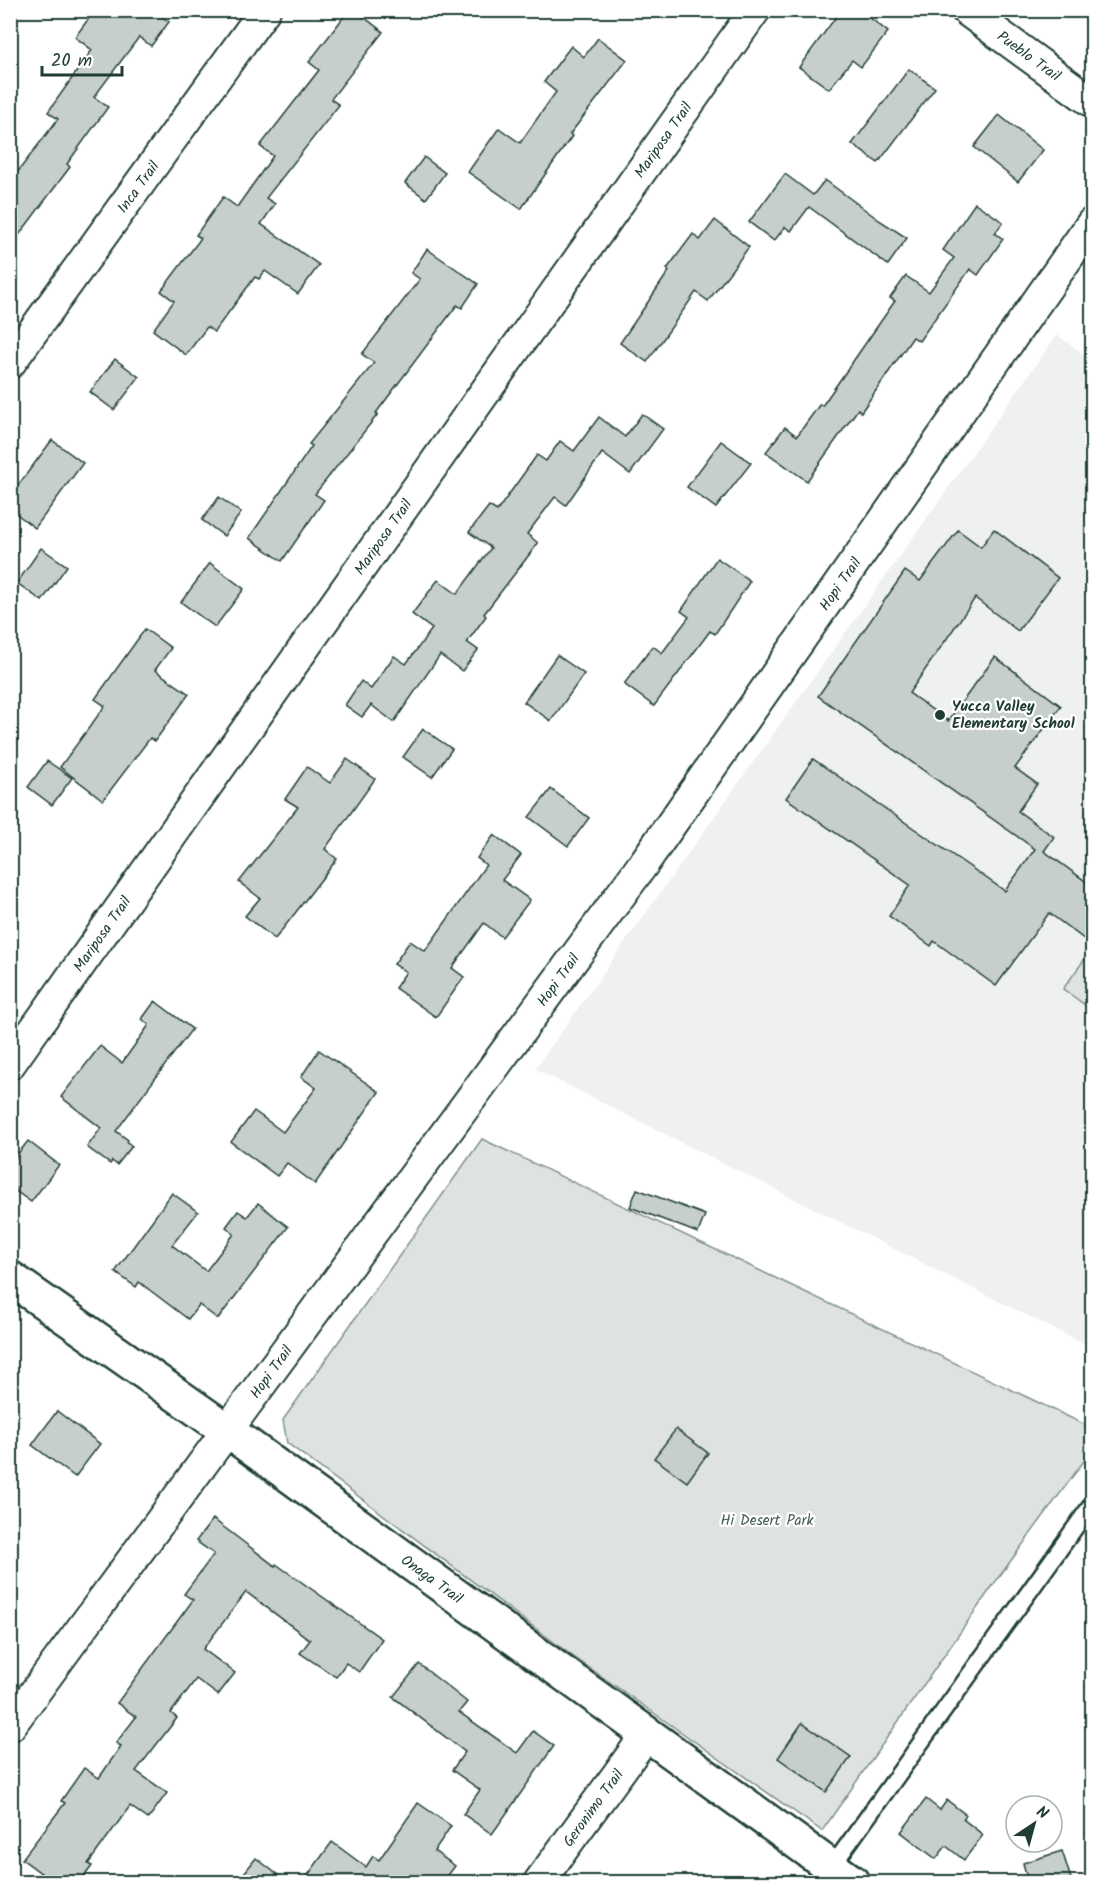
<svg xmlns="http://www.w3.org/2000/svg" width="1103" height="1893" font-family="Kalam,sans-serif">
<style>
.built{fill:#eef1f0}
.green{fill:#dee3e2;stroke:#7e908b;stroke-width:1.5}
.building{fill:#c7cfcc;stroke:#1f3d34;stroke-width:1.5}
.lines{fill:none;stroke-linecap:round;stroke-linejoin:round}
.lane-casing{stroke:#1f3d34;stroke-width:20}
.street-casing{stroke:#1f3d34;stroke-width:34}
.secondary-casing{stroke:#1f3d34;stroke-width:38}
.lane{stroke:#fff;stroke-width:15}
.street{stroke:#fff;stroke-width:30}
.secondary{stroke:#fff;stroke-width:33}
.poi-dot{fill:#1f3d34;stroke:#fff;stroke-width:2}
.labels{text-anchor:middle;stroke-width:4.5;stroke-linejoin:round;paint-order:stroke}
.street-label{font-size:15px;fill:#1f3d34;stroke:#fff}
.poi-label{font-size:15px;font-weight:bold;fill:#1f3d34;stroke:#fff;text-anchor:start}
.park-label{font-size:15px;fill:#455e57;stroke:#fff}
</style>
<rect width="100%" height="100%" fill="#fff"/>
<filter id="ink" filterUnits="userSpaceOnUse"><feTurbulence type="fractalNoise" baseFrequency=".0167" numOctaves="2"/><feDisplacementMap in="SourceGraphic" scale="12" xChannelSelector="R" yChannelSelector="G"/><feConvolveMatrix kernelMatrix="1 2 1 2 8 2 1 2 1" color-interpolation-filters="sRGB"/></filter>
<g filter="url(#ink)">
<path class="built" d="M1057 335 1092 360V1348L535 1069Z"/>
<g class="green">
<path d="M1092 949V1010L1063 989Z"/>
<path d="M482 1139 1092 1428V1450L996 1581 822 1831 574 1657 287 1443 283 1420Z"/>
</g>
<g class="building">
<path d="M95 10H154L169 22 151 46 139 37 94 97 108 107 67 164 70 167 10 247V182L58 119 48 112 92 50 75 37Z"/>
<path d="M349 10H355L383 32 331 99 339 105 266 198 275 204 261 224 319 265 298 294 265 271 259 279 255 277 214 332 207 327 186 355 153 330 174 301 161 291 201 238 196 235 223 197 237 207 273 156 260 146 319 70 309 62Z"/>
<path d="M841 10H860L888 32 861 67 852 60 829 89 799 67Z"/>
<path d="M598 38 627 60 570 134 572 136 521 209 468 172 499 128 520 143 556 92 544 82 571 46 584 57Z"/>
<path d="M909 69 935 88 878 163 852 144Z"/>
<path d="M999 115 1043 150 1018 182 974 147Z"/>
<path d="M424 157 445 173 426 199 405 183Z"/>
<path d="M785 174 813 195 825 180 879 220 907 238 888 265 809 207 791 231 785 227 774 241 749 222Z"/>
<path d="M975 203 1003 222 995 233 1003 239 978 275 970 269 919 341 913 337 861 412 858 409 807 481 766 452 785 427 797 436 820 404 822 406 895 301 890 298 906 276 929 292 954 258 943 250Z"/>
<path d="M715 220 749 247 708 301 696 292 647 362 620 343 669 271 667 269 693 234 700 240Z"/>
<path d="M427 249 478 284 462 308 457 305 376 413 378 414 315 494 324 500 282 561 249 538 312 446 309 444 374 363 362 354 420 279 411 273Z"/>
<path d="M115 359 139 377 114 410 90 392Z"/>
<path d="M642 414 663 429 630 474 602 453 566 505 555 497 527 534 538 543 484 614 486 616 467 642 478 650 462 671 440 655 394 722 371 705 362 717 345 705 361 681 371 689 394 656 406 664 432 629 412 614 438 580 457 594 491 548 469 532 489 506 497 511 537 455 546 461 560 441 574 451 599 417 625 437Z"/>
<path d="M52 440 83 463 35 528 10 509V496Z"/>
<path d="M721 441 751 463 716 508 687 487Z"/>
<path d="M219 497 241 513 224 536 202 520Z"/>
<path d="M994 529 1058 578 1018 631 975 598 909 693 948 721 995 657 1061 706 1015 768 1037 784 1018 811 1054 837 1044 851 1092 886V945L1049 913 996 986 934 941 931 946 889 916 910 885 786 798 813 759 1005 891 1035 849 818 696 905 571 920 581 958 530 981 547Z"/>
<path d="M41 548 67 566 42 601 17 583Z"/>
<path d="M717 558 750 581 715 634 710 631 654 706 624 684 653 646 662 653 689 617 681 611Z"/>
<path d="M210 563 244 589 215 627 181 602Z"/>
<path d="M145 629 171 648 155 670 189 694 155 741 150 738 103 800 60 767 105 706 95 699Z"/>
<path d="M557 655 584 674 551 721 524 702Z"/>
<path d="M423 729 452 749 432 777 403 757Z"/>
<path d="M347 759 375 779 325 849 337 859 275 939 245 916 260 898 239 882 298 807 285 799 307 767 330 783Z"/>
<path d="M47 761 72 778 52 805 28 787Z"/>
<path d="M551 789 589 818 568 846 529 817Z"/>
<path d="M494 835 521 855 502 880 530 900 502 937 484 923 452 968 464 977 436 1017 395 988 406 972 394 964 410 941 425 951 486 865 477 858Z"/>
<path d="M155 1001 192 1029 116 1131 128 1140 127 1142 132 1146 117 1165 112 1161 110 1164 87 1147 101 1128 61 1097 100 1046 122 1063 149 1025 142 1019Z"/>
<path d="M319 1050 379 1092 315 1184 287 1163 277 1176 231 1142 254 1111 283 1132 316 1088 301 1077Z"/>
<path d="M28 1141 59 1165 31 1202 10 1187V1164Z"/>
<path d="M637 1189 705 1215 698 1233 630 1207Z"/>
<path d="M172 1193 198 1212 172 1245 206 1271 234 1234 226 1227 238 1211 247 1217 258 1203 288 1227 218 1319 199 1305 188 1319 139 1282 136 1287 115 1272Z"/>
<path d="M57 1411 100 1444 75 1477 32 1445Z"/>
<path d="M676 1429 708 1453 687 1482 654 1458Z"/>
<path d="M213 1519 275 1566 276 1564 382 1639 359 1672 346 1663 336 1677 300 1653 310 1640 246 1592 203 1649 235 1673 218 1695 196 1679 171 1713 177 1718 136 1771 167 1793 148 1819 130 1806 88 1864 92 1866 80 1882H53L22 1859 65 1803 61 1801 84 1768 99 1778 121 1746 116 1743 136 1717 117 1703 193 1600 184 1594 214 1554 196 1541Z"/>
<path d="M419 1664 467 1702 459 1712 517 1753 533 1731 554 1746 492 1834 463 1814 480 1790 452 1770 465 1752 393 1697Z"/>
<path d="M802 1723 851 1757 826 1792 778 1758Z"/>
<path d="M926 1799 940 1810 947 1800 966 1815 963 1819 983 1835 964 1860 946 1846 936 1859 901 1832Z"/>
<path d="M418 1803 451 1826 434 1851 455 1866 443 1882H303L332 1842 366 1867 373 1856 379 1860Z"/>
<path d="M1062 1851 1072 1882H1028L1023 1863Z"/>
<path d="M256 1858 287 1882H237Z"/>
</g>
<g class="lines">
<defs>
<path id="lane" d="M831 1868 1092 1504"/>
<g id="street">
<path d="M966 10 1092 102"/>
<path d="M10 363 265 10"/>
<path d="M10 1064 755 10"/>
<path d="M10 1726 644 863 1092 223"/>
<path d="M539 1882 647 1734"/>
</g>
<path id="secondary" d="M10 1278 228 1431 852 1882"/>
</defs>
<use href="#lane" class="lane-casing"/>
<use href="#street" class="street-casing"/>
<use href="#secondary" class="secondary-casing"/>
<use href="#lane" class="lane"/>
<use href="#street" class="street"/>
<use href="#secondary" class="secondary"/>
</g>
</g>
<circle class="poi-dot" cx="940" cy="715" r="6"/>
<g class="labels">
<g class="street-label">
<text transform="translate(1029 56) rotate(36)" y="5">Pueblo Trail</text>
<text transform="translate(663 140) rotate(-55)" y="5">Mariposa Trail</text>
<text transform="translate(138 187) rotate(-54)" y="5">Inca Trail</text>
<text transform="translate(383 537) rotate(-55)" y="5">Mariposa Trail</text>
<text transform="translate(840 584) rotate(-55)" y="5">Hopi Trail</text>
<text transform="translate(102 934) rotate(-55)" y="5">Mariposa Trail</text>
<text transform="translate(558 980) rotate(-54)" y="5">Hopi Trail</text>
<text transform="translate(271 1372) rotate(-54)" y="5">Hopi Trail</text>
<text transform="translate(432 1579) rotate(36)" y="5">Onaga Trail</text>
<text transform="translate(593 1808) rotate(-54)" y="5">Geronimo Trail</text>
</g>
<g class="poi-label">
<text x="952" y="711">Yucca Valley<tspan x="952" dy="17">Elementary School</tspan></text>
</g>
<g class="park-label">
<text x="767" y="1525">Hi Desert Park</text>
</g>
</g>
<rect width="1103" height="1893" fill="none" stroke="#fff" stroke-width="36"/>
<rect x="18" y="18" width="1067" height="1857" fill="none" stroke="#1f3d34" stroke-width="2" filter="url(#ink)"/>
<g transform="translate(1034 1824) rotate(36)"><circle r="28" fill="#ffffff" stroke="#a5b1ae" stroke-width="1.5"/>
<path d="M0-4.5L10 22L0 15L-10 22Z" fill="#1f3d34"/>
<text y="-9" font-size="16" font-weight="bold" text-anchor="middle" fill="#1f3d34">N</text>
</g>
<path d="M42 66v9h80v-9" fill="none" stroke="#1f3d34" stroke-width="3"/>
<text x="51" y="66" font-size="18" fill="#1f3d34" stroke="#ffffff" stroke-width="4.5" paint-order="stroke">20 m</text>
</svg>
